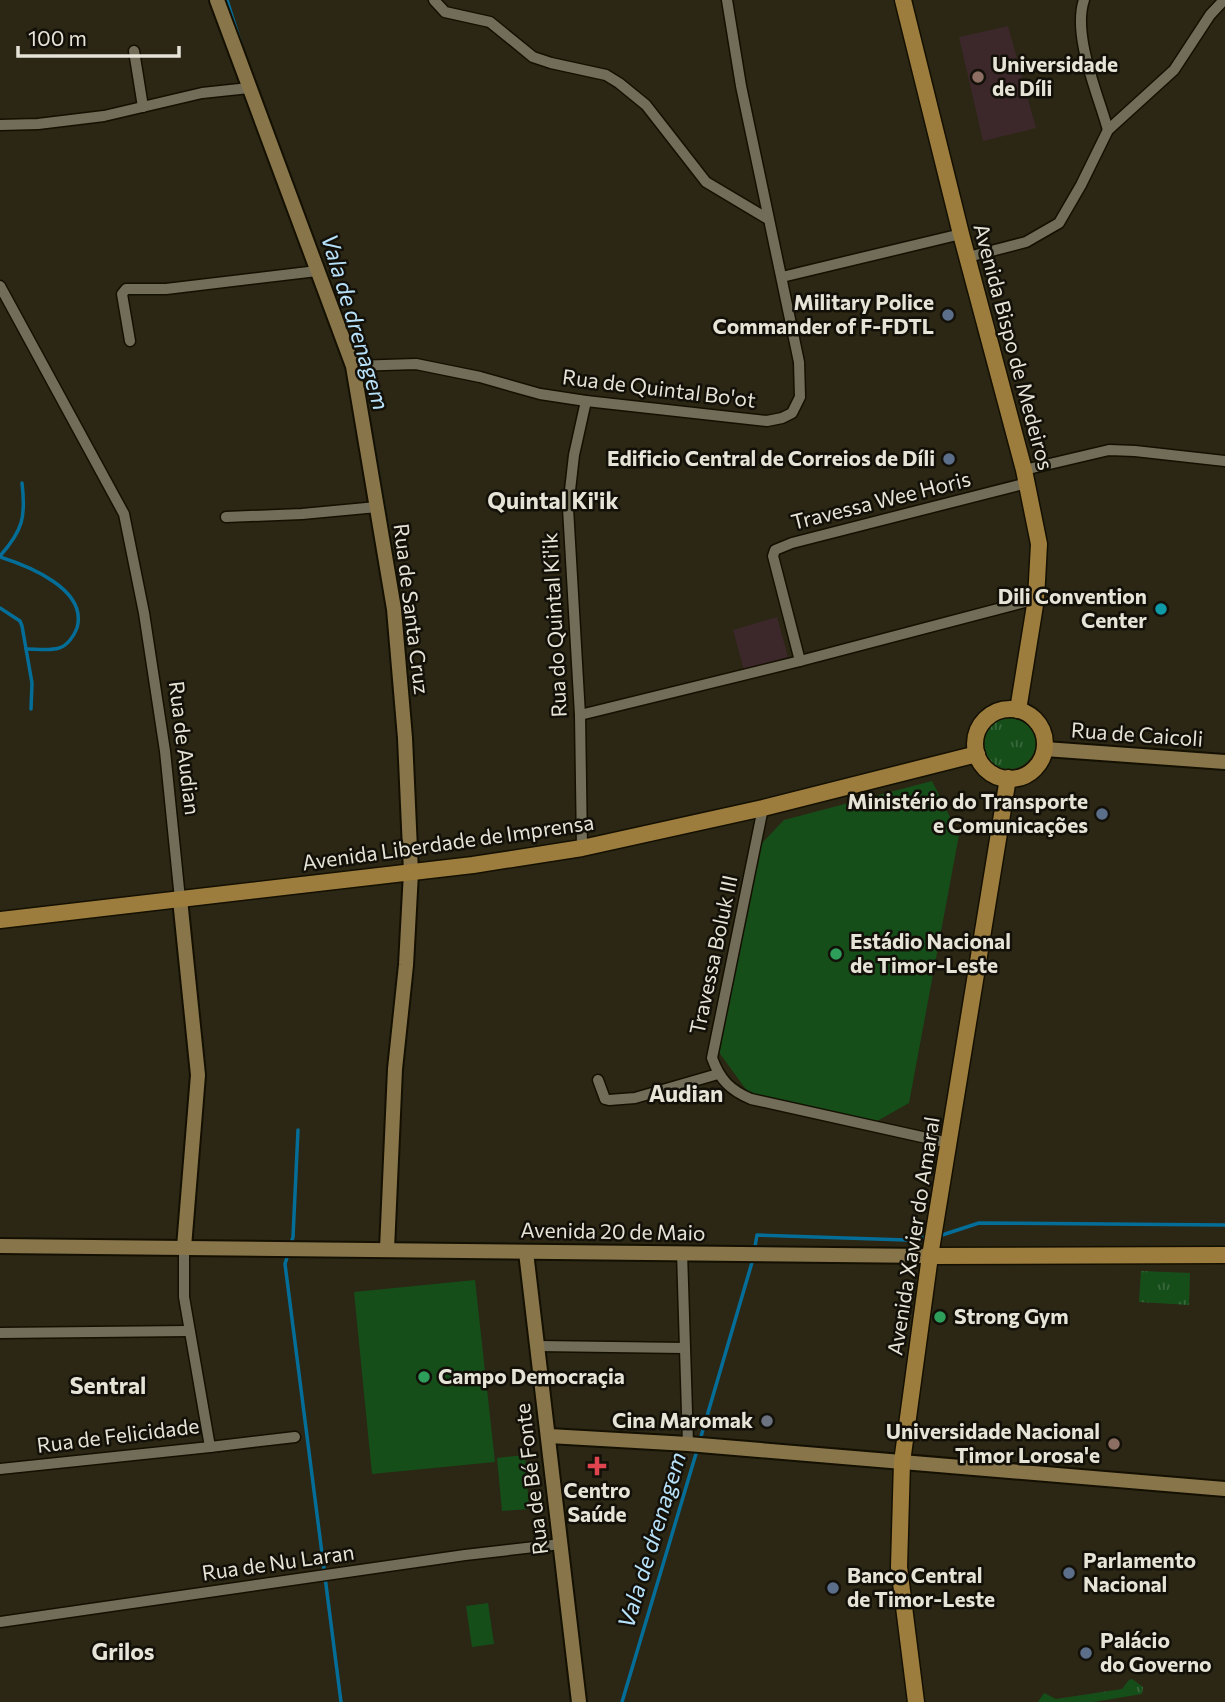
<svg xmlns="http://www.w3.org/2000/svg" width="1225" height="1702" font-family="Commissioner,sans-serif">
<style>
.education{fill:#3c282a}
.grass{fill:url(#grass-tufts)}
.pitch{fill:#164e1a}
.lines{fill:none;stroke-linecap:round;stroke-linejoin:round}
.stream{stroke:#046e99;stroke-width:3.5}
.street-casing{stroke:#141001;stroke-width:13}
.secondary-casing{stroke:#141001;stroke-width:18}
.primary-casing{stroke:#141001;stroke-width:19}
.street{stroke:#726d58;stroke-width:10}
.secondary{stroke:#88754a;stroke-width:14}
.primary{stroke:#9d7d3d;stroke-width:16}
.education-dot{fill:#8d6e63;stroke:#121008;stroke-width:2.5}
.service-dot{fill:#5c6f8a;stroke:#121008;stroke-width:2.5}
.culture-dot{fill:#0f9aa8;stroke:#121008;stroke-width:2.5}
.leisure-dot{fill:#2e9e5b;stroke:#121008;stroke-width:2.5}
.worship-dot{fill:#6b7280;stroke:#121008;stroke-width:2.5}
.health-dot{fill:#e0444e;stroke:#121008;stroke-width:2.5}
.labels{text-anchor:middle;stroke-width:5;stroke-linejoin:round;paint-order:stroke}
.poi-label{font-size:21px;font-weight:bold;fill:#e6e3d7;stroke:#121008;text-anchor:start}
.street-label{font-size:21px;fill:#e6e3d7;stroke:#121008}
.water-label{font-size:23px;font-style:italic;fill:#b8e1fa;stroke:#121008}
.neighbourhood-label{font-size:23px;font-weight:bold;fill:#e6e3d7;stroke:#121008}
</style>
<defs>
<pattern id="grass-tufts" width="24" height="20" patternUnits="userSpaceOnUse" patternTransform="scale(1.75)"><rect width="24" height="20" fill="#164e1a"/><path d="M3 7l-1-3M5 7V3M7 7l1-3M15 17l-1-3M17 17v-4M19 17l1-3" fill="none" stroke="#38673b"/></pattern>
</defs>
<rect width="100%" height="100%" fill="#2b2714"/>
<g class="education">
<path d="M1008 26 1036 128 983 141 959 37Z"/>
<path d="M777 617 788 657 744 670 733 630Z"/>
</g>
<g class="grass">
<circle cx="1009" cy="742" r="27"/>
<path d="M1141 1271 1190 1273 1189 1305 1139 1302Z"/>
<path d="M1132 1679 1143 1687 1142 1694 1093 1702H1038L1044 1693 1056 1699 1122 1689 1129 1680Z"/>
</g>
<g class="pitch">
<path d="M932 781 959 835 909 1103 872 1124 750 1095 718 1051 760 845 784 820Z"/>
<path d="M475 1280 495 1462 372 1474 354 1292Z"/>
<path d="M525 1455 529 1509 502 1511 497 1458Z"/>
<path d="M488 1603 494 1644 472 1647 466 1606Z"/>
</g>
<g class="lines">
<g class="stream">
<path d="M227 0 243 51"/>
<path d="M372 437 395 574"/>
<path d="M0 556C23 530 26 517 22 483"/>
<path d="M0 557C28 566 88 589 77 628 74 636 67 646 59 648 50 651 36 649 26 649"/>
<path d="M0 608 20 621 22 626 32 683 31 709"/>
<path d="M939 1236 979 1223 1225 1225"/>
<path d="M290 1246 293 1237 298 1130"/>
<path d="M754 1252 757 1235 906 1240 928 1237"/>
<path d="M288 1254 285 1264 341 1702"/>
<path d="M700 1440 753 1259"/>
<path d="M622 1702 698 1447"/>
</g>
<defs>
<g id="street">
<path d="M434 0 445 12 490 22 533 57 551 63 606 75 619 83 646 105 706 182 768 219"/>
<path d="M1084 0C1072 35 1098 94 1108 130"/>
<path d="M134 51 143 107"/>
<path d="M0 125 38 124 104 116 202 93 249 88"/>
<path d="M968 257 1026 242 1059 223 1081 185 1108 130 1174 70 1210 15 1224 0"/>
<path d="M782 277 961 234"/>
<path d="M0 286 124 514 144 613 165 751 180 899"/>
<path d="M130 341 122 294 126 289H166L317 271"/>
<path d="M353 366 416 364 480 377 540 394 586 401 767 421 782 418 792 413 800 397 799 362 741 86 727 0"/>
<path d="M1024 470 1109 450 1135 451 1225 461"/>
<path d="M226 517 302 514 377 507"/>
<path d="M800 661 773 556 775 550 792 543 1027 483"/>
<path d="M580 715 800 661 1036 599"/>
<path d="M763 808 712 1058C720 1080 730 1090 751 1099L949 1143"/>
<path d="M582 848 580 715 568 508 574 455 586 401"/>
<path d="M598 1080 605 1099 609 1100 635 1098 718 1074"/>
<path d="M682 1252 688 1444"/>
<path d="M0 1333 189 1331"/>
<path d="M538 1346 684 1348"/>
<path d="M210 1447 295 1437"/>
<path d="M0 1469 210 1447 184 1297V1247"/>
<path d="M0 1622 465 1555 561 1544"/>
</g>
<g id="secondary">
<path d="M217 0 353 366 394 609 405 738 411 872 406 965 395 1069 387 1249"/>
<path d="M1045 749 1225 762"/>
<path d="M180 899 198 1075 184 1247"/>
<path d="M0 1246 930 1256"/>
<path d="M526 1252 579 1702"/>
<path d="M549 1436 688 1444 1225 1489"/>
</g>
<g id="primary">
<path d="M903 0 961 234 1024 470 1039 544 1036 599 1018 710"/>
<circle cx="1010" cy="744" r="35"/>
<path d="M0 920 473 865 582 848 763 808 977 754"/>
<path d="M930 1256 1225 1255"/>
<path d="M916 1702 899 1567 902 1462 930 1256 1008 778"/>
</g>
</defs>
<use href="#street" class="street-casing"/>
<use href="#secondary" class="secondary-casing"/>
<use href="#primary" class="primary-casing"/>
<use href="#street" class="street"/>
<use href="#secondary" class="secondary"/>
<use href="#primary" class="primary"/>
</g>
<g class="education-dot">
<circle cx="978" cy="77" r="7"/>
<circle cx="1114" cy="1444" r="7"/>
</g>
<g class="service-dot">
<circle cx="948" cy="315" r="7"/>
<circle cx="949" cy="459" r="7"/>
<circle cx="1102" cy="814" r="7"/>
<circle cx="1069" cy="1573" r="7"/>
<circle cx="833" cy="1588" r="7"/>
<circle cx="1086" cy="1653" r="7"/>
</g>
<circle class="culture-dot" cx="1161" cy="609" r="7"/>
<g class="leisure-dot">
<circle cx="836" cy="954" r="7"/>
<circle cx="940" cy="1317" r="7"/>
<circle cx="424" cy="1377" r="7"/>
</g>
<circle class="worship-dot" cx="767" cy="1421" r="7"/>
<path class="health-dot" d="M593.5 1455.5h7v7h7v7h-7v7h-7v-7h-7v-7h7z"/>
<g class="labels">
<g class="poi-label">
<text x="992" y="72">Universidade<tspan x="992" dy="24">de Díli</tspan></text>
<text x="934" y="310" text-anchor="end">Military Police<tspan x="934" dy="24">Commander of F-FDTL</tspan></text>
<text x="935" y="466" text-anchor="end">Edificio Central de Correios de Díli</text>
<text x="1147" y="604" text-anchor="end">Dili Convention<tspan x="1147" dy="24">Center</tspan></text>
<text x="1088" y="809" text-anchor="end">Ministério do Transporte<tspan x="1088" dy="24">e Comunicações</tspan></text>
<text x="850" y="949">Estádio Nacional<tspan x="850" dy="24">de Timor-Leste</tspan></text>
<text x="954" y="1324">Strong Gym</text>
<text x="438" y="1384">Campo Democraçia</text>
<text x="753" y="1428" text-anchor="end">Cina Maromak</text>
<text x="1100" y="1439" text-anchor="end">Universidade Nacional<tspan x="1100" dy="24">Timor Lorosa'e</tspan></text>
<text x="597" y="1498" text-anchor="middle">Centro<tspan x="597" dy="24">Saúde</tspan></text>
<text x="1083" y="1568">Parlamento<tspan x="1083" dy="24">Nacional</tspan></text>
<text x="847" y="1583">Banco Central<tspan x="847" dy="24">de Timor-Leste</tspan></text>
<text x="1100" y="1648">Palácio<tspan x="1100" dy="24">do Governo</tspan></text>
</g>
<g class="street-label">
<text transform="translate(1013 347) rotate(75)" y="7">Avenida Bispo de Medeiros</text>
<text transform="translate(659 389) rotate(7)" y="7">Rua de Quintal Bo'ot</text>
<text transform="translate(881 501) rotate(-14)" y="7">Travessa Wee Horis</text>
<text transform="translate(411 609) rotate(83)" y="7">Rua de Santa Cruz</text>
<text transform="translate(555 625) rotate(-93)" y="7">Rua do Quintal Ki'ik</text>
<text transform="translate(1137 735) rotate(4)" y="7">Rua de Caicoli</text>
<text transform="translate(184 748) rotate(83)" y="7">Rua de Audian</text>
<text transform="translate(448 843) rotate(-8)" y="7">Avenida Liberdade de Imprensa</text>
<text transform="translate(714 955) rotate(-78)" y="7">Travessa Boluk III</text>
<text transform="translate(613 1232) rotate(1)" y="7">Avenida 20 de Maio</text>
<text transform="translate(914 1236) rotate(-81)" y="7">Avenida Xavier do Amaral</text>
<text transform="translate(118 1436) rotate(-7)" y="7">Rua de Felicidade</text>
<text transform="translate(532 1479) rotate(-97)" y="7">Rua de Bé Fonte</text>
<text transform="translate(278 1563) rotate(-8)" y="7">Rua de Nu Laran</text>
</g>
<g class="water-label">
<text transform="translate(355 322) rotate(73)" y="8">Vala de drenagem</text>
<text transform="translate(652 1540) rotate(-73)" y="8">Vala de drenagem</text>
</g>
<g class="neighbourhood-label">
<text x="553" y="509">Quintal Ki'ik</text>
<text x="686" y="1102">Audian</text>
<text x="108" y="1394">Sentral</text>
<text x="123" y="1660">Grilos</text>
</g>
</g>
<path d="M18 46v10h161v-10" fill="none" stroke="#e6e3d7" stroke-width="3.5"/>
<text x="28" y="46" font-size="21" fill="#e6e3d7" stroke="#121008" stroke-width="5" paint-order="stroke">100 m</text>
</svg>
